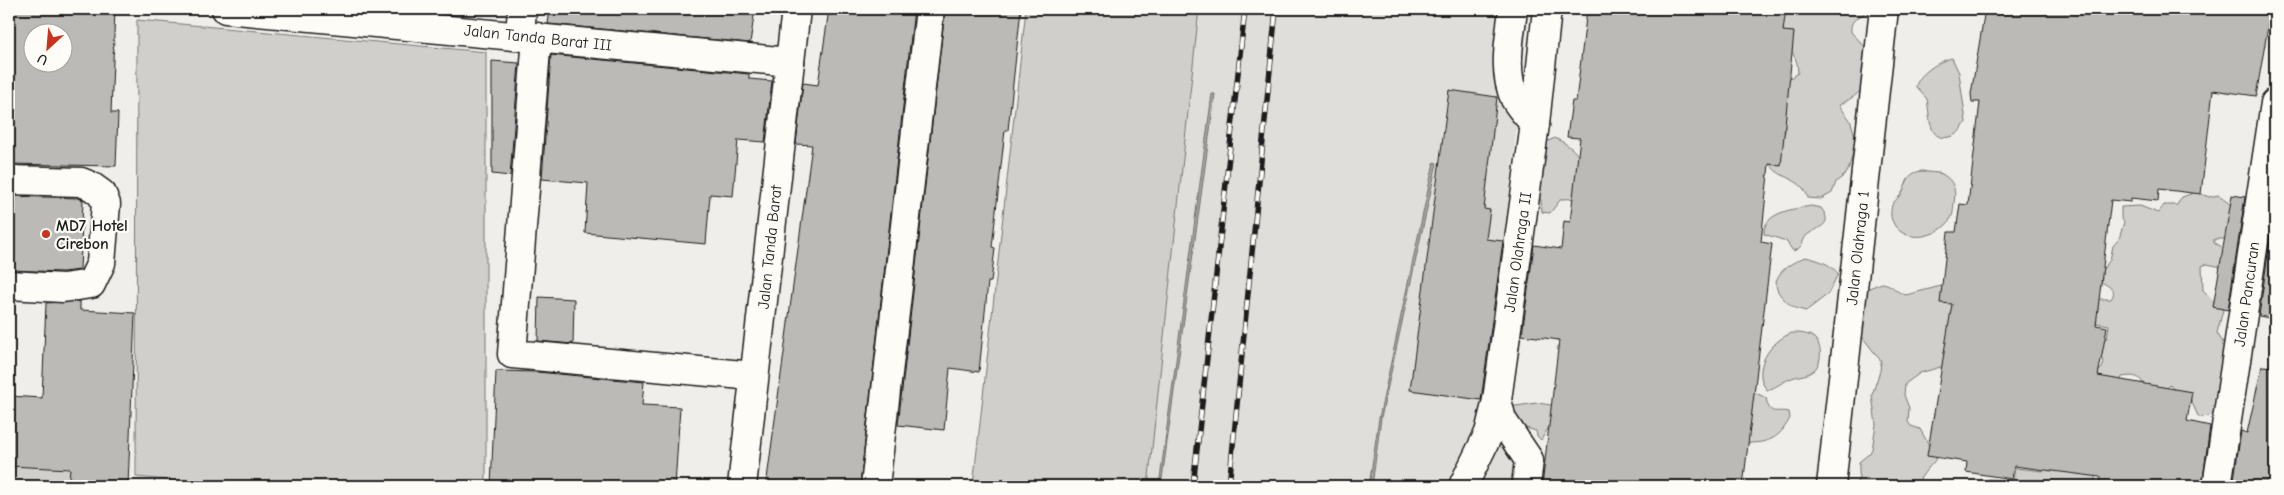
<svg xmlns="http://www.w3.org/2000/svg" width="2284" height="495" font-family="'Comic Neue',sans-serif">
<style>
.built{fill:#e0deda}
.green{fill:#d0cfcc;stroke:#767674}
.water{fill:#a8a7a3;stroke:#706f6d}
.building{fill:#bbbab6;stroke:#1c1c1c;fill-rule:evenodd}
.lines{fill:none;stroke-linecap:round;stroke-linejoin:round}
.minor-casing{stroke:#1c1c1c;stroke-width:31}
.minor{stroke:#fdfcf7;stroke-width:28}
.rail-casing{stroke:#1c1c1c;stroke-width:5.5}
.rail{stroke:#fdfcf7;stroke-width:4;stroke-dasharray:11;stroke-linecap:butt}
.poi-dot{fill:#c8321e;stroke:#fdfcf7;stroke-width:2}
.labels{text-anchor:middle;stroke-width:4.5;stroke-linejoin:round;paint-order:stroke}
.street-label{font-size:16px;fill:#1c1c1c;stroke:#fdfcf7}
.poi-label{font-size:16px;font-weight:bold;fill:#1c1c1c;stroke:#fdfcf7;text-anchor:start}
</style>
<rect width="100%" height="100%" fill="#f0eeea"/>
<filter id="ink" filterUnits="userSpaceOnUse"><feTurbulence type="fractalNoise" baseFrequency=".02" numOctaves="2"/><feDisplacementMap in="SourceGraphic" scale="10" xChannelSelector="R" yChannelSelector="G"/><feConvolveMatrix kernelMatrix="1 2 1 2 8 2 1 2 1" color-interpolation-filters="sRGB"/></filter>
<g filter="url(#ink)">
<path class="built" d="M1033 9H1529L1488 400 1513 456 1517 469 1514 486H982Z"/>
<g class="green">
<path d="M1026 9H1199L1148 486H973Z"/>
<path d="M1780 9H1864V14C1855 19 1850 21 1851 32L1868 50C1865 83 1871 89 1839 105L1850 120 1854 132 1855 144 1849 168 1846 174 1836 182 1832 193 1821 199 1808 198C1803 178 1782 180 1771 166L1770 160 1785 132 1782 83 1798 73C1798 55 1790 53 1785 40 1781 31 1780 21 1777 12Z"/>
<path d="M137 20 486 52V486H232L136 477Z"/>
<path d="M1952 58 1959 73 1966 122C1962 129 1958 135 1949 137 1927 142 1930 113 1927 99L1916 87C1917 75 1940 60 1952 58Z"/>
<path d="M1555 138C1586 153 1584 167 1586 198L1561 199 1550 213 1542 212 1541 200 1536 196 1544 143Z"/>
<path d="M1923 171C1929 173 1936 172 1942 174 1954 181 1956 189 1954 203 1953 208 1954 213 1951 218 1941 238 1901 246 1892 220 1890 215 1891 210 1892 205 1894 201 1897 199 1900 196 1908 185 1905 172 1923 171Z"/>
<path d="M2196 192 2209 197 2218 195 2244 215 2243 237 2238 239H2214V243L2231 252 2222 267 2207 264 2202 266 2203 290 2223 310 2217 333 2224 344 2215 411C2210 416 2205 418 2198 416L2190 398 2177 393 2170 385 2167 388 2143 384C2139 374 2131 376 2122 377L2098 455 2094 486H1986L1988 479 2013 482 2015 468 2043 471 2045 457 2101 389 2097 373 2102 368 2104 362 2092 346 2094 343 2107 338 2109 325 2091 322 2097 299H2111C2119 288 2105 286 2098 279L2099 274 2110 260 2113 246 2119 239 2124 222 2121 218V207L2140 206 2158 213 2164 205H2177L2182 197Z"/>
<path d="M1811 206 1821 208C1835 226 1817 227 1807 235 1803 239 1803 245 1798 249L1793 251 1786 241 1764 234C1763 212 1794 209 1811 206Z"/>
<path d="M1805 257C1816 259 1832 264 1838 274L1828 294 1806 311C1796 309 1790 306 1783 298 1764 279 1788 264 1805 257Z"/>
<path d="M1882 283C1893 284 1896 293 1906 295L1945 285 1958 290 1944 366 1920 373 1905 384 1904 395 1909 408 1908 422 1911 426 1920 429 1929 445 1940 453C1933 465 1921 473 1917 486H1856L1859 476V462L1870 453 1872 449 1876 425 1872 395 1880 371 1881 361 1860 334 1866 292 1869 288Z"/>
<path d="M1792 333C1799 333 1808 333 1814 338 1823 346 1822 363 1814 370 1807 376 1800 375 1792 378 1783 381 1776 388 1767 390 1750 370 1771 340 1792 333Z"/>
<path d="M1739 392 1756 393 1766 398C1770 417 1774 409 1789 412L1790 418C1780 438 1769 443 1748 443L1549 427 1541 440 1537 436 1536 431 1522 427 1509 407 1537 403 1617 414Z"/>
<path d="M9 455 11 457 58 456 77 474 78 485 9 486Z"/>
</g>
<g class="water">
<path d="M1212 94H1215L1161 486H1159Z"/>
<path d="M1434 162 1437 163 1381 418 1372 486H1369L1379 418Z"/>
</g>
<g class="building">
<path d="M9 9H115L111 113H118L116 166 9 164ZM32 32H62V62H32Z"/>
<path d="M550 9H755L750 43 548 24Z"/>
<path d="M829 9H914L860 486H766L812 145 796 144 803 83 818 85Z"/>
<path d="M945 9H1021L1008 130H1005L992 247 995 248 991 282H988L979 372 950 368 944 430 898 425Z"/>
<path d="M1587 9H1786L1783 31 1794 32 1781 166 1769 164 1761 242 1772 244 1743 486H1542L1559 340 1522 335 1534 245 1561 249 1564 221 1570 222 1580 138 1567 137 1572 101H1576Z"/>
<path d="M1985 9H2271L2256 96 2213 90 2201 194 2159 189 2158 201 2131 198V202L2111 200 2096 325 2107 327 2098 376 2192 392 2187 421 2210 426 2202 486H2099L2100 477 2014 466 2012 479 1966 472 1967 462 1927 456 1952 304 1940 303 1948 232H1956L1960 204 1968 205 1980 102H1972L1971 94Z"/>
<path d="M551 55 749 74V79L772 81 765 142 738 140 733 196 710 194 706 244 585 233 588 183 542 179Z"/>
<path d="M492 61 519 63 510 176 492 174Z"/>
<path d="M1449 90 1497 97 1484 209 1490 210 1486 239 1503 241 1481 400 1410 390Z"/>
<path d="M2232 195 2245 197 2228 310 2213 307Z"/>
<path d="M9 196 78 198 83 200 80 270 62 272 9 270Z"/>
<path d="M2275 206V319L2259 316Z"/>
<path d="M539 297 574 299 573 344 538 341Z"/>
<path d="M80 301V310L135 313 128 486H68L70 469 9 466V396L42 398 46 303Z"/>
<path d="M2262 366 2275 367V486H2233L2241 431 2247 433Z"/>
<path d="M496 371 537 372 644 382 642 405 680 407 675 486H491Z"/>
</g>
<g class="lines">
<defs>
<g id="minor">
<path d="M226 9 790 62"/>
<path d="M1513 9C1510 38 1502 71 1515 99 1520 108 1528 116 1535 124"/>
<path d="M520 35 522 9"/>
<path d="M537 37 512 354 754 376"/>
<path d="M9 180 81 182 91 186 102 194 106 204 101 263 91 284 63 288 9 285"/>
<path d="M742 486 796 9"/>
<path d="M875 486 930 9"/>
<path d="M1463 486 1489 433 1497 400"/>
<path d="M1526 486 1529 460 1502 420 1497 400 1535 124 1547 9"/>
<path d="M1831 486 1884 9"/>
<path d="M2217 486 2275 103"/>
</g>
</defs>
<use href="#minor" class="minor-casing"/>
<use href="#minor" class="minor"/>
<defs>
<g id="rail">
<path d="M1193 486 1245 9"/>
<path d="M1229 486 1276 9"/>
</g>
</defs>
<use href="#rail" class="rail-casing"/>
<use href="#rail" class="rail"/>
</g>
</g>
<circle class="poi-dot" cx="46" cy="234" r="5"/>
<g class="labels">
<g class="street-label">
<text transform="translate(538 37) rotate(6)" y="6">Jalan Tanda Barat III</text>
<text transform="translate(769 247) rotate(-84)" y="6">Jalan Tanda Barat</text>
<text transform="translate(1857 248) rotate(-84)" y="6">Jalan Olahraga 1</text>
<text transform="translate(1517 252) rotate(-82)" y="6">Jalan Olahraga II</text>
<text transform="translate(2246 294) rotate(-82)" y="6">Jalan Pancuran</text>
</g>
<g class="poi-label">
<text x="56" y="231">MD7 Hotel<tspan x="56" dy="18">Cirebon</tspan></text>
</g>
</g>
<rect width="2284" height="495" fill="none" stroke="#fdfcf7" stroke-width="30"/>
<rect x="15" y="15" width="2254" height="465" fill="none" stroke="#1c1c1c" stroke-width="2" filter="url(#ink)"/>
<g transform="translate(48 48) rotate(206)"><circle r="24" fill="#fdfcf7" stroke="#a3a29f"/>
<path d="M0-4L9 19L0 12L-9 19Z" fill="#c8321e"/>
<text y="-8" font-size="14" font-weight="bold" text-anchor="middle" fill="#1c1c1c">U</text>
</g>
</svg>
